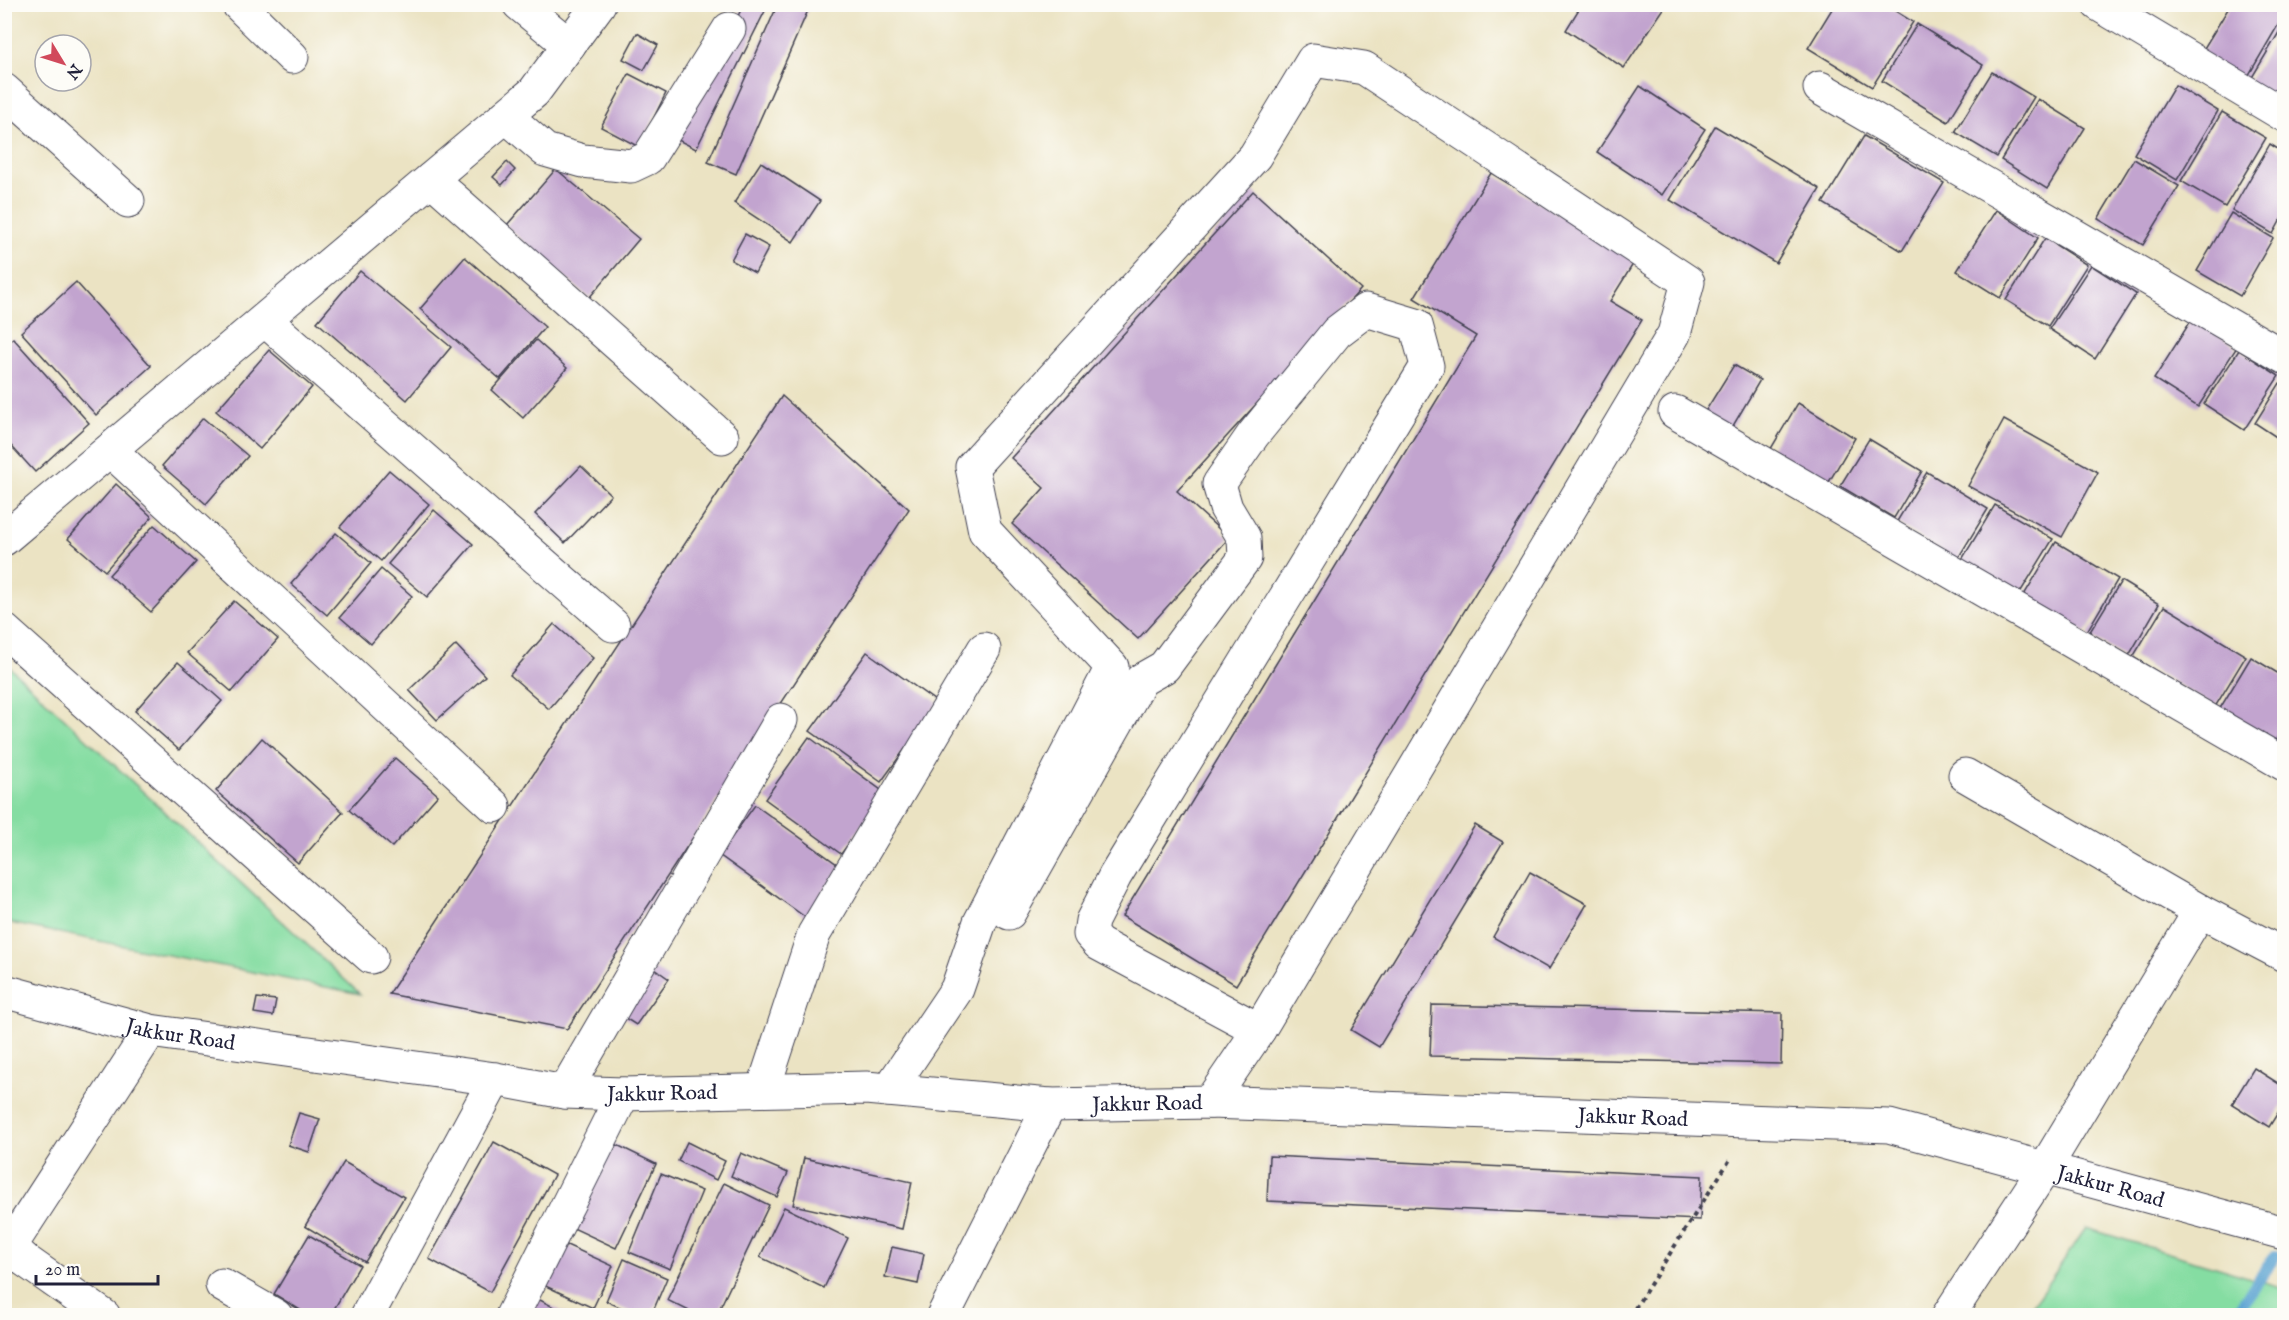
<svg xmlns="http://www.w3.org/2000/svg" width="2289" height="1320" font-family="'IM FELL English',serif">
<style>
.green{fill:#85dda2;stroke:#54806e;stroke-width:1.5}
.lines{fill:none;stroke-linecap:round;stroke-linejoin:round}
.stream{stroke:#5aa3d1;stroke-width:12}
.building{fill:#c2a4cf}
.minor-casing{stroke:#403f4f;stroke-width:35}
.path{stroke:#403f4f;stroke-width:4;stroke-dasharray:4.5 4.5;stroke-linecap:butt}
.minor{stroke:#fff;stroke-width:33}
.labels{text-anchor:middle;stroke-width:6;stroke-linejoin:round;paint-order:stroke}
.street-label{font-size:21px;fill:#22223b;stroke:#fdfcf7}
</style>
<rect width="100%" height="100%" fill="#fdfcf7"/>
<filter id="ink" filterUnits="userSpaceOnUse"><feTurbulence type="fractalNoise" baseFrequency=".0167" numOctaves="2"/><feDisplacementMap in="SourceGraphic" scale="12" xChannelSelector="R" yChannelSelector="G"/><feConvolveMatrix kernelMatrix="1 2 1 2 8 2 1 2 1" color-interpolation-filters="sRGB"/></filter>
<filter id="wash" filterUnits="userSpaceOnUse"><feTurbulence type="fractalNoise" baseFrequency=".008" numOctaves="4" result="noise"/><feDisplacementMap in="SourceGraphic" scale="24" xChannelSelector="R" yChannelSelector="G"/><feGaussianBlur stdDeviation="1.35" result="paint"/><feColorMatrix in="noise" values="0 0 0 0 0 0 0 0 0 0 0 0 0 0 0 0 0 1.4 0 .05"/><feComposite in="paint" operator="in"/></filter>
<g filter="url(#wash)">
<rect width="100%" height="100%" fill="#ebe3c3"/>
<g class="green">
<path d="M5 663 360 994 5 922Z"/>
<path d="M2086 1228 2284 1288V1315H2026Z"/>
</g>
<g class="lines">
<path class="stream" d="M2234 1316 2275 1256"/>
</g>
<g id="blocks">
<g class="building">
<path d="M744 4H757L766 9 696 149 676 139Z"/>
<path d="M778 4H801L809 8 736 174 708 162Z"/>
<path d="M1582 4H1667L1624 68 1566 30Z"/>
<path d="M1835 4H1884L1913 22 1872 87 1808 48Z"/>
<path d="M2231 4H2266L2284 15 2243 85 2198 58Z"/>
<path d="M1917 24 1983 65 1948 122 1882 81Z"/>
<path d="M2284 24V106L2248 84Z"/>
<path d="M637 33 658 45 644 70 623 59Z"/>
<path d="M1992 72 2034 97 1997 157 1955 132Z"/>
<path d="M629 74 666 93 639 147 601 127Z"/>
<path d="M2175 85 2218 111 2177 180 2134 154Z"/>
<path d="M1640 86 1705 129 1662 195 1597 152Z"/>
<path d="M2038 99 2085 128 2047 189 2001 160Z"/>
<path d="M2222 112 2266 138 2225 207 2181 181Z"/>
<path d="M1715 126 1820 189 1776 263 1670 200Z"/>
<path d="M1864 136 1944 183 1902 251 1823 203Z"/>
<path d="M2270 144 2284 153V214L2273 234 2232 210Z"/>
<path d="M2134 159 2179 186 2143 245 2098 219Z"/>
<path d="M507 162 515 170 502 185 493 177Z"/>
<path d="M761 162 820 201 793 242 734 203Z"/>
<path d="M556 169 639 239 589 298 506 226Z"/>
<path d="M1491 173 1635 261 1610 301 1642 320 1236 985 1122 916 1476 336 1414 298Z"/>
<path d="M1253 191 1361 289 1177 491 1229 538 1138 639 1012 524 1044 488 1011 458Z"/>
<path d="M1996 210 2038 238 2000 298 1957 271Z"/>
<path d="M2231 213 2273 238 2240 296 2197 271Z"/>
<path d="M745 234 769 247 755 273 731 260Z"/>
<path d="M2045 238 2087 265 2048 326 2006 300Z"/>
<path d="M465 257 545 327 500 379 420 309Z"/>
<path d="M2091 265 2136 294 2095 359 2049 329Z"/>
<path d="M360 271 451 347 407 400 317 322Z"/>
<path d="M76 282 151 366 96 415 21 332Z"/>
<path d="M2192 319 2237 347 2198 407 2154 379Z"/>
<path d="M13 338 89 423 35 472 4 438V346Z"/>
<path d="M536 340 567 368 523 418 492 390Z"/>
<path d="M269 350 312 387 260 449 216 411Z"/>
<path d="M2239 350 2279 376 2244 430 2204 404Z"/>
<path d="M1734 365 1760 380 1730 431 1703 415Z"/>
<path d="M2280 383 2284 386V442L2255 423Z"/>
<path d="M782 396 909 509 567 1029 389 994Z"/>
<path d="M1798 403 1855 438 1826 487 1769 452Z"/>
<path d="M203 418 248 456 206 504 162 466Z"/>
<path d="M2004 420 2098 472 2062 537 1968 486Z"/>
<path d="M1869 439 1922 471 1894 518 1840 486Z"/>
<path d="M581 466 611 495 565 543 535 514Z"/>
<path d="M389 470 429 504 381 561 340 527Z"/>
<path d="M1927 472 1988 509 1957 560 1896 523Z"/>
<path d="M116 484 152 517 105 571 68 539Z"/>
<path d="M1995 505 2053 539 2018 596 1961 561Z"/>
<path d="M434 510 473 544 427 597 388 564Z"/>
<path d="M154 525 196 562 151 612 109 575Z"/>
<path d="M336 533 371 563 327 615 291 584Z"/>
<path d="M2056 542 2118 579 2086 633 2024 595Z"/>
<path d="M381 569 412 596 371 644 340 617Z"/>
<path d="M2121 581 2159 604 2127 659 2088 635Z"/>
<path d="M234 601 278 639 232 692 187 653Z"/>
<path d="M2164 606 2246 656 2215 707 2133 657Z"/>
<path d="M554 624 593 658 549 709 510 675Z"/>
<path d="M456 645 485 676 437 720 409 690Z"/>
<path d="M867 652 938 703 881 782 810 731Z"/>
<path d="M2251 657 2284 677V727L2275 743 2219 710Z"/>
<path d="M178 662 222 701 179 750 135 711Z"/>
<path d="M809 737 885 793 841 854 765 799Z"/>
<path d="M262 738 343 812 298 863 216 791Z"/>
<path d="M395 758 438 795 392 847 349 810Z"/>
<path d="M755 805 841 867 805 917 719 855Z"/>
<path d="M1475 825 1503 842 1379 1047 1351 1030Z"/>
<path d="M1530 872 1587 904 1549 969 1493 937Z"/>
<path d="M655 969 669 979 636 1025 622 1016Z"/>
<path d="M257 998 276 1000 273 1016 254 1013Z"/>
<path d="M1432 1005 1782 1013 1781 1064 1430 1056Z"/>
<path d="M2254 1068 2284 1087V1103L2269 1127 2232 1104Z"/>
<path d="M299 1113 320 1119 309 1152 288 1145Z"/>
<path d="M494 1142 554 1175 490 1292 429 1259Z"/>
<path d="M611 1142 656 1164 616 1248 571 1227Z"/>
<path d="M687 1142 725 1161 716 1180 678 1161Z"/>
<path d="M741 1153 788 1173 777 1197 731 1176Z"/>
<path d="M1269 1156 1702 1176 1700 1220 1267 1201Z"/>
<path d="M804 1158 912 1182 902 1229 793 1205Z"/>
<path d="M344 1162 404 1197 365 1262 305 1226Z"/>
<path d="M661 1174 702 1191 670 1269 629 1252Z"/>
<path d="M724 1183 769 1205 716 1316H699L667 1300Z"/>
<path d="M784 1207 848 1238 824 1288 760 1257Z"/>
<path d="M309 1235 360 1265 330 1316H310L274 1294Z"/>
<path d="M558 1241 613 1266 593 1308 539 1283Z"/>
<path d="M892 1247 924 1254 918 1284 885 1277Z"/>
<path d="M624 1259 667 1278 651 1316H640L606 1301Z"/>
<path d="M538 1299 571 1316H530Z"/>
</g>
</g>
</g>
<g filter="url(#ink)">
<use href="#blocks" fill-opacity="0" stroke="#403f4f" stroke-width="1.5"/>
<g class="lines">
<defs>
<g id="minor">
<path d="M238 4 292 57"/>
<path d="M519 4 569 45"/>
<path d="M2098 4 2284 115"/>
<path d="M1820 88 2284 357"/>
<path d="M4 90 128 201"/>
<path d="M506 116 545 150 583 161 631 166 648 158 729 29"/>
<path d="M431 179 722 437"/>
<path d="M265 320 613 625"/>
<path d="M1675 412 2284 764"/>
<path d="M110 450 494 806"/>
<path d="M4 539 534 92 599 4"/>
<path d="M4 630 371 957"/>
<path d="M1965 775 2200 911 2284 955"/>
<path d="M1009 913 1141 680 1164 667 1245 558 1244 538 1226 508 1219 484 1253 435 1337 332 1366 310 1416 325 1427 366 1115 876 1092 921 1090 934 1099 944 1259 1030"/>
<path id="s1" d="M4 991 150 1031 495 1079 564 1092 623 1094 866 1088 1050 1105 1210 1102 1889 1126 2284 1233"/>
<path d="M763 1090 814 934 984 649"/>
<path d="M889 1090 957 989 980 922 1112 667 985 531 972 467 1255 156 1313 60 1364 68 1688 282 1674 334 1259 1030 1210 1102"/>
<path d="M564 1092 781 720"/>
<path d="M4 1241 26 1261 104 1316"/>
<path d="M4 1256 150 1031"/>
<path d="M222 1285 276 1316"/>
<path d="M367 1316 495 1079"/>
<path d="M512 1316 623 1094"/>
<path d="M943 1316 1050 1105"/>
<path d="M1948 1316 2045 1168 2200 911"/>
</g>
</defs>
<use href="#minor" class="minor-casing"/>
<path class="path" d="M1630 1316 1731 1158"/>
<use href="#minor" class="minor"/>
</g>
</g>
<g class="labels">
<g class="street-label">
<text dy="7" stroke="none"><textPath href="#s1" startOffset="182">Jakkur Road</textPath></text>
<text dy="7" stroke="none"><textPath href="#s1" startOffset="668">Jakkur Road</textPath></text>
<text dy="7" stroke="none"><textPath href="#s1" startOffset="1154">Jakkur Road</textPath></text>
<text dy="7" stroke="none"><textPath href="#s1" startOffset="1640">Jakkur Road</textPath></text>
<text dy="7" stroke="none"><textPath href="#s1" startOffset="2126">Jakkur Road</textPath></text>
</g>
</g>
<rect width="2289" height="1320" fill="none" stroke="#fdfcf7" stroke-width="24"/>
<g transform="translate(63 63) rotate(128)"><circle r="28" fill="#fdfcf7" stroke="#a5a5ac" stroke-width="1.5"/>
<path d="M0-4.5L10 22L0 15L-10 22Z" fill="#d1495b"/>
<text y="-9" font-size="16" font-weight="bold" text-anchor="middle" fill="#22223b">N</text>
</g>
<path d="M36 1275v9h122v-9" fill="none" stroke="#22223b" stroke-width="3"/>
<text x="45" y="1275" font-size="18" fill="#22223b" stroke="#fdfcf7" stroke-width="4.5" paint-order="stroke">20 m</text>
</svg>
